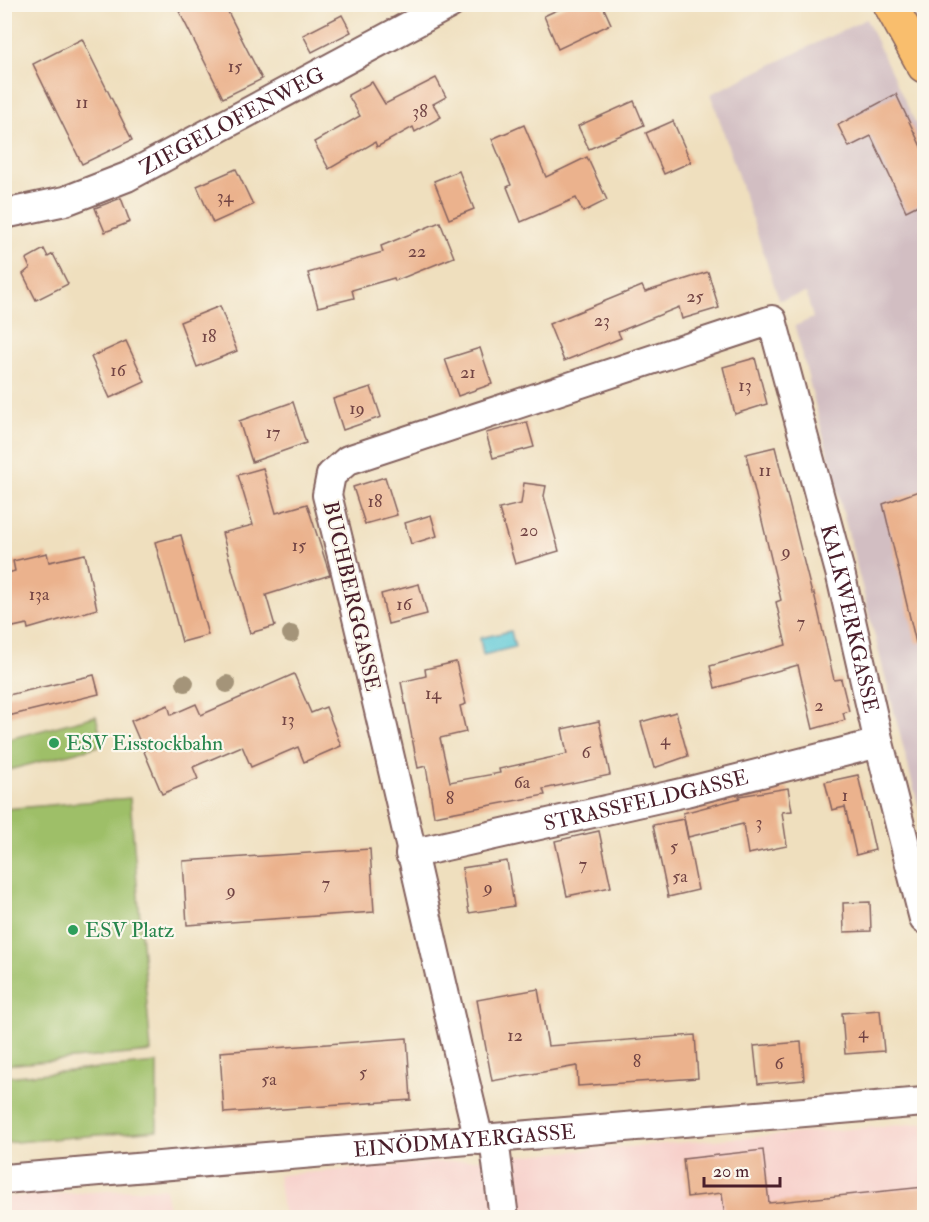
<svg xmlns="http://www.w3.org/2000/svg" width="929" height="1222" font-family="'IM FELL Double Pica',serif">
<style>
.built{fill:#f7d0cb}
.industrial{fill:#d2bec2}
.green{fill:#9ebf68;stroke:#746f4a;stroke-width:1.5}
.water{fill:#5ec9d7;stroke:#547481;stroke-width:1.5}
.building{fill:#ebb28d}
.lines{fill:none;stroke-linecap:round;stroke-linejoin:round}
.minor-casing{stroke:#84625e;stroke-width:32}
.major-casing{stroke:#84625e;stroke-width:36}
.minor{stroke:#fff;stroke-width:28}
.major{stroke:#f9be6d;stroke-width:33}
.tree{fill:#a49479}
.leisure-dot{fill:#2e9e5b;stroke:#fbf7ec;stroke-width:2}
.labels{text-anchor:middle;stroke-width:4.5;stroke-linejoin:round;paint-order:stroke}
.number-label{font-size:18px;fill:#724444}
.street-label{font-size:21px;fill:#4a1f2b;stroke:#fbf7ec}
.leisure-label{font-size:21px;fill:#27864d;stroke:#fbf7ec;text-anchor:start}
</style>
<rect width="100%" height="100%" fill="#fbf7ec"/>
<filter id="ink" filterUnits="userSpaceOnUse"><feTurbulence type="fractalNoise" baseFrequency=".0167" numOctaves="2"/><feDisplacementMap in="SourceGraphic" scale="12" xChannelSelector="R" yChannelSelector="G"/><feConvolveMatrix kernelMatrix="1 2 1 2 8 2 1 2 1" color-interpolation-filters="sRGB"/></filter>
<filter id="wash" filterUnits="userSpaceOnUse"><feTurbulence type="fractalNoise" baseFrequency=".008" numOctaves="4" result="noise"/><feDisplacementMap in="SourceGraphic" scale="24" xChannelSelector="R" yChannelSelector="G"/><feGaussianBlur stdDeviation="1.35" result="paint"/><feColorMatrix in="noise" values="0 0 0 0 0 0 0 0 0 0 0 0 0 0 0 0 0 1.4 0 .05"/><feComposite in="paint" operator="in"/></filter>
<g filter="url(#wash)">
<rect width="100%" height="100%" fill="#efdfbe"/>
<g class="built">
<path d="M924 1123V1217H284L278 1175Z"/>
<path d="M165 1188 170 1217H5V1197Z"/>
</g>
<path class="industrial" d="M866 19 924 141V828L795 326 813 318 806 293 779 300 711 94Z"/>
<g class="green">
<path d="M96 716 103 745 5 771V740Z"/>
<path d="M130 798 151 1052 5 1065V809Z"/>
<path d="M157 1063V1130L5 1143V1077Z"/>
</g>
<path class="water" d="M511 631 515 647 483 655 480 638Z"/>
<g id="blocks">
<g class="building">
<path d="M192 4H224L262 79 223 98 179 11Z"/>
<path d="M570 4H602L611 24 558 49 544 16Z"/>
<path d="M342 15 351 32 312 52 303 35Z"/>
<path d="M82 39 132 140 82 164 33 64Z"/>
<path d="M436 78 446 97 433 104 441 117 415 132 413 127 377 147 375 142 329 169 314 142 360 116 348 95 372 82 385 104Z"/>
<path d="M896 94 924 153V202L906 211 871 136 849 147 838 125Z"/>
<path d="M634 101 644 125 589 149 578 126Z"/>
<path d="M673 121 691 162 664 174 646 133Z"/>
<path d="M524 125 546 177 587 157 607 200 583 212 576 198 521 222 507 187 511 185 492 139Z"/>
<path d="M236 169 253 205 213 223 197 186Z"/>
<path d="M459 171 474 209 449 219 434 181Z"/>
<path d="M121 198 130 222 105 232 95 208Z"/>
<path d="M440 222 454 257 395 281 394 278 352 290 354 298 318 307 308 273 383 252 381 246Z"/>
<path d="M44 249 48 257 53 254 68 284 36 300 23 274 30 268 26 259Z"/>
<path d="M708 272 719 308 682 319 679 307 618 332 621 338 564 361 549 324 642 286 645 292Z"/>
<path d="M220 306 237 351 197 367 180 322Z"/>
<path d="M126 341 145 382 110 398 91 357Z"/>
<path d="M480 348 492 384 458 396 445 359Z"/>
<path d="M755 358 767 404 735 414 723 367Z"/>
<path d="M371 387 381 417 343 430 333 399Z"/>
<path d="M293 402 306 443 252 462 239 421Z"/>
<path d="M527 422 534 447 493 458 486 433Z"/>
<path d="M775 447 812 594 814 593 834 680 841 679 849 711 843 713 845 720 813 729 798 665 715 688 710 666 786 645 776 602 781 600 746 454Z"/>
<path d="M263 468 276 513 307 504 330 575 266 595 275 626 250 633 222 533 253 525 238 475Z"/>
<path d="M385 477 397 515 365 524 353 487Z"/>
<path d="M524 483 546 486 544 496 559 551 515 564 499 509 521 504Z"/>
<path d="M924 489V642L916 643 883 504Z"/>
<path d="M431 515 437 536 411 544 405 523Z"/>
<path d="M181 535 208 635 182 642 155 542Z"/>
<path d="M47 553 49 562 85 554 97 609 28 629 27 624 4 629V574L15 571 13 561Z"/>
<path d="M419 584 427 614 388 624 381 594Z"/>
<path d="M456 662 466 704 460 706 466 732 440 738 450 782 500 773 499 769 567 754 562 729 599 721 610 775 543 789 545 795 434 816 426 766 418 768 401 682 426 676 425 669Z"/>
<path d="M294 674 311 713 326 707 341 746 304 762 298 747 251 767 242 746 193 767 198 779 162 794 131 721 168 705 171 715 196 704 201 715Z"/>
<path d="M94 675 99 694 4 717V696Z"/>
<path d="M676 712 688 756 654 768 641 722Z"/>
<path d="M858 775 875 850 856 855 845 807 832 810 825 782Z"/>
<path d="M788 788 792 811 782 812 787 846 748 854 743 824 688 837 683 813 740 798 739 796Z"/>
<path d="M684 819 698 890 668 897 653 825Z"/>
<path d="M599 831 611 887 567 896 555 841Z"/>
<path d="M370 849 374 912 187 925 183 861Z"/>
<path d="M507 861 514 906 469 913 462 868Z"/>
<path d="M870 902 871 931 844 932 843 903Z"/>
<path d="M538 989 548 1046 695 1035 698 1078 578 1086 577 1066 492 1081 477 1000Z"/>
<path d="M880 1010 884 1051 845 1054 842 1013Z"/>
<path d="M407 1038 411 1100 224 1113 220 1052Z"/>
<path d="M801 1042 804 1080 758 1084 754 1046Z"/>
<path d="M763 1150 769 1203 924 1187V1218H725L722 1193 687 1197 683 1159Z"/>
</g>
</g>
</g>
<g filter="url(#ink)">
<use href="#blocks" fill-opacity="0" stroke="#84625e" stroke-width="1.5"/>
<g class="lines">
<defs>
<g id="minor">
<path id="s1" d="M4 214 65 201 127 177 450 4"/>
<path id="s2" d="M410 854 686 792 879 743"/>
<path d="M494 1139 504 1218"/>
<path id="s3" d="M479 1140C427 925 381 709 327 495L331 475 348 460 772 320 840 572 879 743 924 919"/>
<path id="s4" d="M4 1179 924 1102"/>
</g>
<path id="major" d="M890 4 924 66"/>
</defs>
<use href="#minor" class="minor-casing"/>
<use href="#major" class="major-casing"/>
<use href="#minor" class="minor"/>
<use href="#major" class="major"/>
</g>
<g class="tree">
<circle cx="291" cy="634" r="9"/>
<circle cx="185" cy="683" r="9"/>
<circle cx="227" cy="684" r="9"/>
</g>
</g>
<g class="leisure-dot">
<circle cx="54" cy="743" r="6"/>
<circle cx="73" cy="930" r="6"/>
</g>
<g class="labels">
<g class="number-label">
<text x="235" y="72">15</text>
<text x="82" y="108">11</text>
<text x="420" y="117">38</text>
<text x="225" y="202">34</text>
<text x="417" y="257">22</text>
<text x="695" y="302">25</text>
<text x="602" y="326">23</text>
<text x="209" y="342">18</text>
<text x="118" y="376">16</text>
<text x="468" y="378">21</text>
<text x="745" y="391">13</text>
<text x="357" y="414">19</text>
<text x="273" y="438">17</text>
<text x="765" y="476">11</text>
<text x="375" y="507">18</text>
<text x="529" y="536">20</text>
<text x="299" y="551">15</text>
<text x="786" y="557">9</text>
<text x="39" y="600">13a</text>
<text x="404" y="610">16</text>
<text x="801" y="628">7</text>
<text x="433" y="699">14</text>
<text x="819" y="711">2</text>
<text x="288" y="725">13</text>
<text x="665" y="745">4</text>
<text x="586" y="758">6</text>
<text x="522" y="788">6a</text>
<text x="845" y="801">1</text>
<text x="450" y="804">8</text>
<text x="759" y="828">3</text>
<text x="674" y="852">5</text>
<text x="583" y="870">7</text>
<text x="680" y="882">5a</text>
<text x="326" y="889">7</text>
<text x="488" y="893">9</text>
<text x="231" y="896">9</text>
<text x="863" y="1038">4</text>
<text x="515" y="1041">12</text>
<text x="637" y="1067">8</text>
<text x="779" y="1069">6</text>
<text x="363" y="1078">5</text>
<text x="269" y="1085">5a</text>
</g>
<g class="street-label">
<text dy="7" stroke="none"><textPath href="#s1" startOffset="248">ZIEGELOFENWEG</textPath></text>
<text transform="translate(352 596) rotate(77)" y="7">BUCHBERGGASSE</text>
<text dy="7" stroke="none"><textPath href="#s3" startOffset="1461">KALKWERKGASSE</textPath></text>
<text dy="7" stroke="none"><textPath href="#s2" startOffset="242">STRASSFELDGASSE</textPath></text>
<text dy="7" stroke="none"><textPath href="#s4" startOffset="462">EINÖDMAYERGASSE</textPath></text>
</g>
<g class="leisure-label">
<text x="66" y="750">ESV Eisstockbahn</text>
<text x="85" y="937">ESV Platz</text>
</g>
</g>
<rect width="929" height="1222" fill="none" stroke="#fbf7ec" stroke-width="24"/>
<path d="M704 1177v9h76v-9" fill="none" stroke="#4a1f2b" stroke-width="3"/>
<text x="713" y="1177" font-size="18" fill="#4a1f2b" stroke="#fbf7ec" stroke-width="4.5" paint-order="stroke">20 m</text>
</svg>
